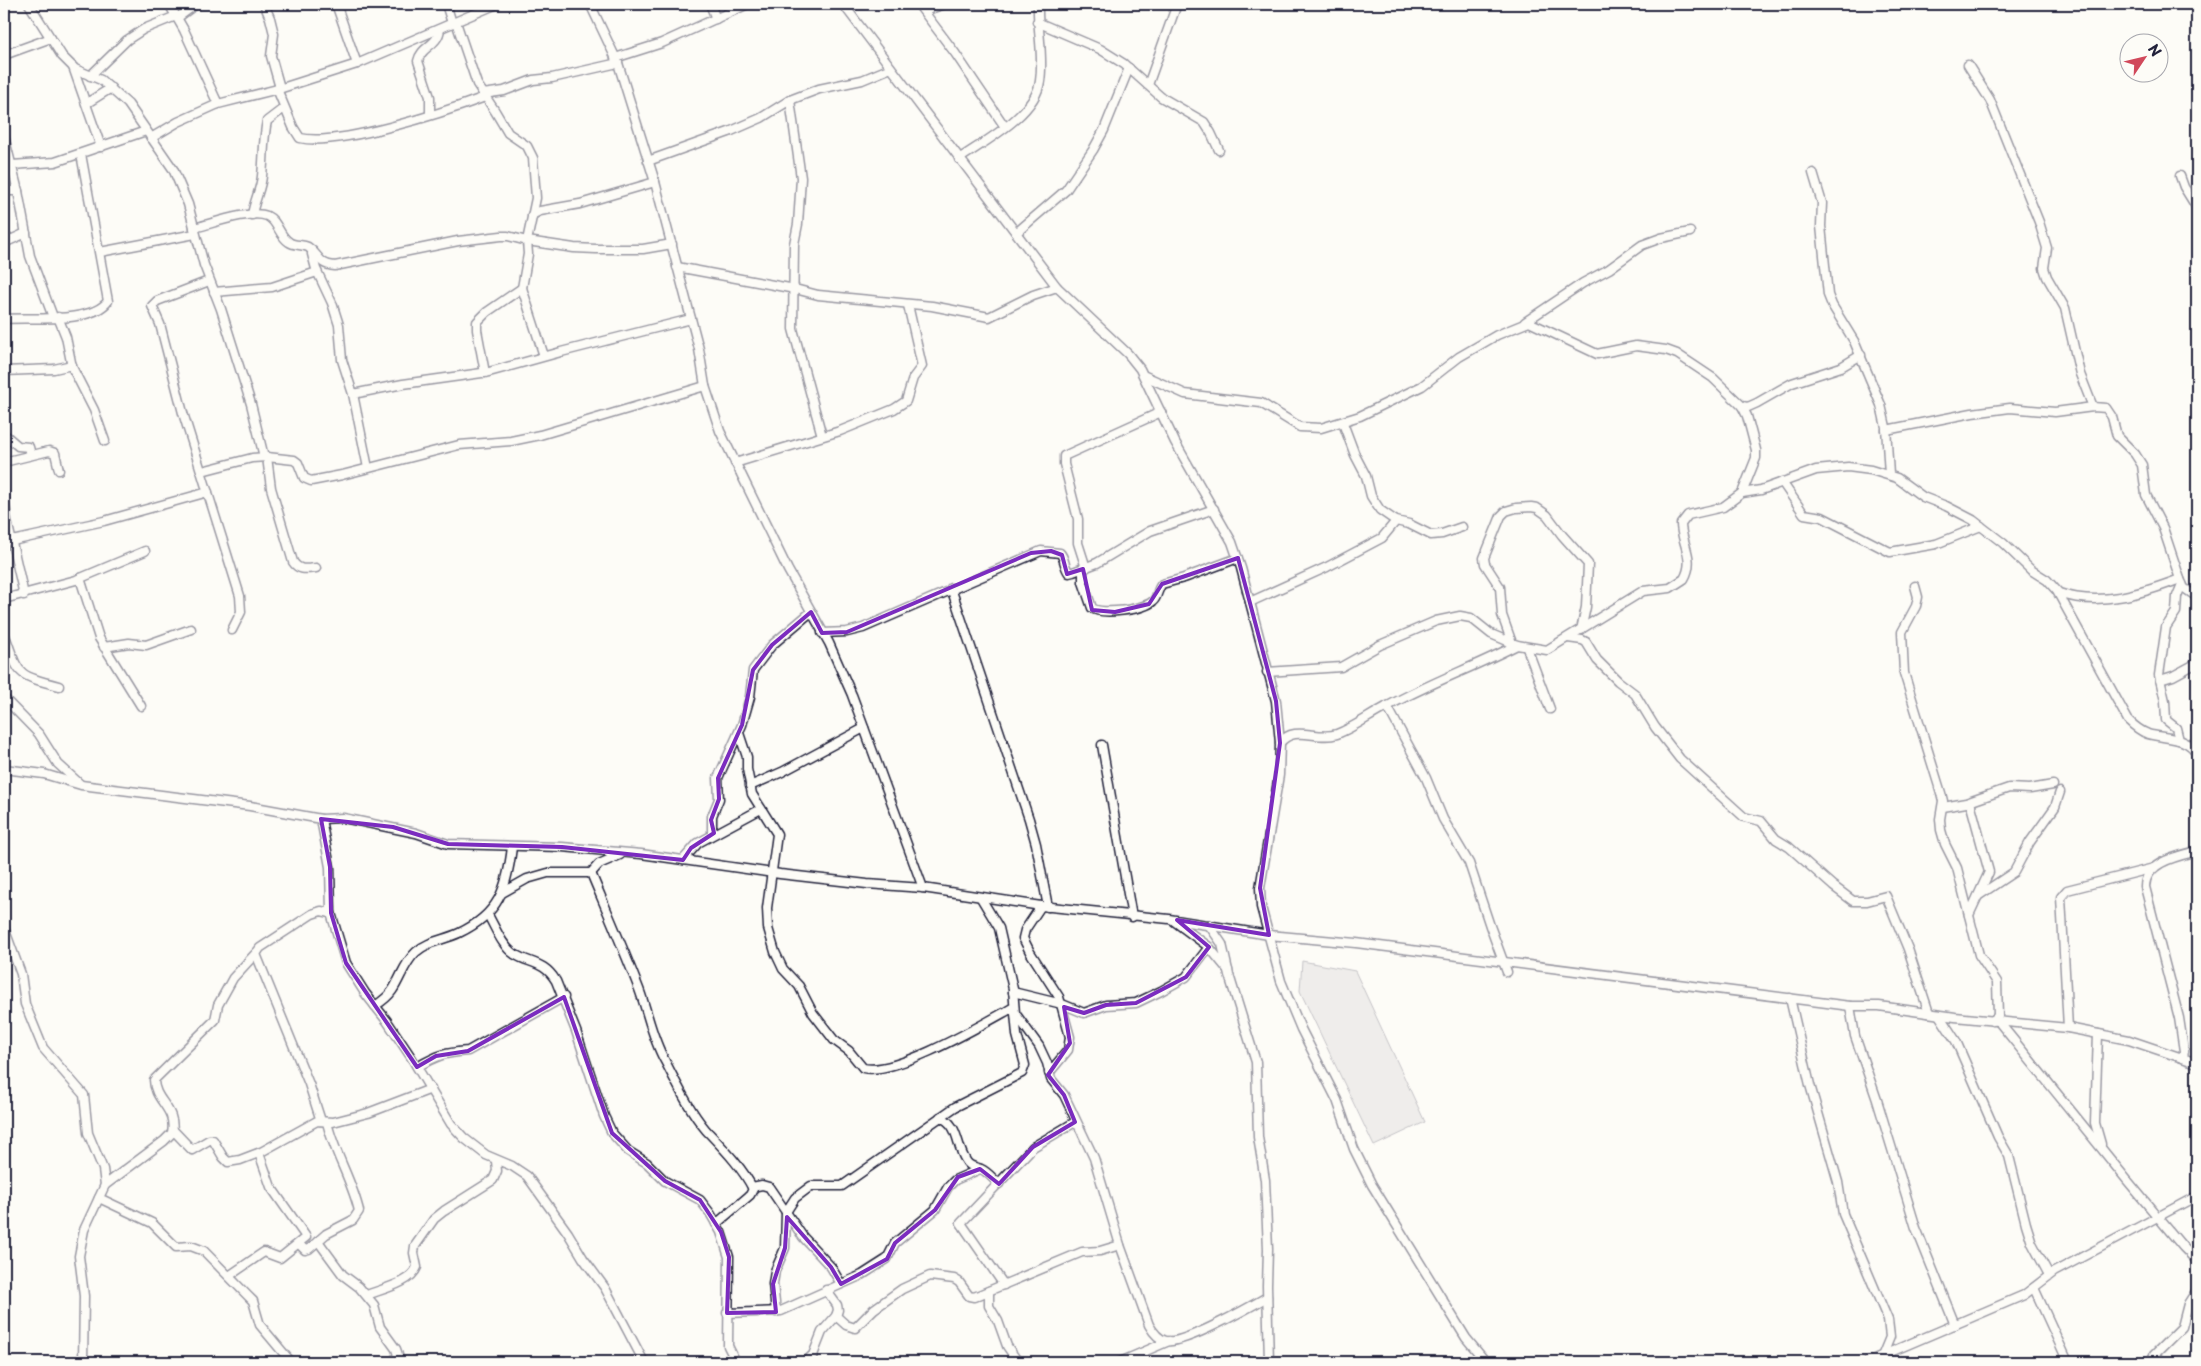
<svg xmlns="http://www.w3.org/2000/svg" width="2201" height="1366" font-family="'Playpen Sans',sans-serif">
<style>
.green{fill:#dddcdb;stroke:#807f8b}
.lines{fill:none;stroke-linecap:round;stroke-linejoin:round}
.minor-casing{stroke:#22223b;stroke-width:11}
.minor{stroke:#fdfcf7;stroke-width:8}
.marked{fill:none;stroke:#7b2cbf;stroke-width:4;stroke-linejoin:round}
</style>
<rect width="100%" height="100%" fill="#fdfcf7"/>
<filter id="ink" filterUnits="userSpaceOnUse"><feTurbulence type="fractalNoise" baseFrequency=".02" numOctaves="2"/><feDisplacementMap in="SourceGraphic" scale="10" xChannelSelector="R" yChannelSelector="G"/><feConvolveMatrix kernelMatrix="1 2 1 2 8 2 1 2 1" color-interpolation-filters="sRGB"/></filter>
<g filter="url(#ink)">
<path class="green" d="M1302 961 1355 971 1425 1122 1374 1146 1300 991Z"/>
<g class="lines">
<defs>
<g id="minor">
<path d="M29 4 62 56 75 69 101 80 128 104 173 169 188 204 204 265 221 309 251 404 264 457"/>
<path d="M169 4 184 30 218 104"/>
<path d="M264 4 270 18 274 34 271 56 280 88"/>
<path d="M336 4 357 64"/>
<path d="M446 4 452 23"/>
<path d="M590 4 618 63 655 182 699 349 705 386 720 431 788 570 829 643 852 695 923 888"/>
<path d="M710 4 716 19"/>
<path d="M843 4 1057 287 1128 354 1140 369 1175 442 1232 542 1241 568 1276 701 1280 743 1279 775 1260 888 1261 907 1281 981 1301 1029 1337 1100 1354 1149 1372 1185 1466 1338 1486 1362"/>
<path d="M918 4 955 53 1005 127"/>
<path d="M924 11 945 4"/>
<path d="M177 18 196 4"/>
<path d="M456 22 477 84 495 111 508 133 527 146 533 158 536 198 527 241 528 254 522 288 544 356"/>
<path d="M1037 22 1100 49 1124 64 1161 97 1204 122 1211 133 1219 150"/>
<path d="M4 55 51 38"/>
<path d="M615 58 662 43 748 4"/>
<path d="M1968 65 1990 100 2039 222 2047 248 2044 268 2047 277 2065 308 2080 374 2093 407"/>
<path d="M73 67 101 147"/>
<path d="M90 76 127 40 144 29 176 16"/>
<path d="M1148 85 1177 4"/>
<path d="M277 89 293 127 300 138C338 147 445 112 485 97"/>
<path d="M483 94 504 91 533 80 552 78 618 63"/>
<path d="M790 100 801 178 798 224 794 244 793 329 822 436"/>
<path d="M87 103 111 88"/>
<path d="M430 115V97L418 61C421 46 438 46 440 29"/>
<path d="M4 136 18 191 30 256 53 317"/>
<path d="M151 138 178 122 218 104 282 88 357 64 497 4"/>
<path d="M959 159C985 141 1036 114 1040 81 1044 56 1037 29 1038 4"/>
<path d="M648 161 729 132 761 118 790 100 819 89 862 80 891 68"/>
<path d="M12 165 55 162 146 131"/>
<path d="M1813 173 1822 203 1821 226 1828 295 1832 305 1854 341 1881 405 1886 427 1889 475"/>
<path d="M2180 176 2184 187 2197 208"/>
<path d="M4 191H18"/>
<path d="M252 215C254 201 261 189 262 176 264 158 263 139 267 121L284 108"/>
<path d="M532 215 540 211 580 204 655 182"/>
<path d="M194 228C211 224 251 209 267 216 278 221 279 236 289 242 294 246 302 244 308 247 320 255 317 264 335 266L458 241 501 236H508L527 241 574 248 596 249H643L672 244"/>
<path d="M1016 233 1066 190 1093 150 1104 130 1129 68"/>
<path d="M4 243 26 233"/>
<path d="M100 252 195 234"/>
<path d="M312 254 316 269 332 303 339 325 342 360 353 394 368 468"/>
<path d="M677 267 795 289 818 295 932 306 989 317 1033 295 1057 287"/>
<path d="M209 281 157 301 152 306 160 324 183 413 240 596 241 612 232 630"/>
<path d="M214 292 272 287 317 272"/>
<path d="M58 317 66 337 72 367 94 410 105 441"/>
<path d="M4 319C30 317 92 324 108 301L81 154"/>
<path d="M1525 322 1583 283 1609 269 1642 245 1661 238 1690 232"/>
<path d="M4 371 54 369 72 365"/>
<path d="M485 373 477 330V322L487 312 522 288"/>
<path d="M1145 376 1185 394 1261 403 1300 427 1321 428 1360 416 1422 386 1459 357 1497 335 1529 322 1597 354 1636 346 1666 350 1677 354 1713 378 1742 406 1747 416 1756 450V458L1742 493"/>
<path d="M353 394 403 384 489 372 561 352 691 319"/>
<path d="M1742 406 1748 407 1757 403 1792 383 1841 367 1861 355"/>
<path d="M1343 423 1355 455 1366 476 1371 496 1380 510 1396 521 1409 524 1431 535 1442 534 1462 527"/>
<path d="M1886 430 1972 413 2010 408 2055 412 2093 407 2106 408 2112 417 2117 436 2135 454 2142 465 2146 495 2163 528 2180 579 2184 588 2197 597"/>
<path d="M4 434 18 446 29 447 31 455"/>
<path d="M267 457 271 488 293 562C299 571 307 569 316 568"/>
<path d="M4 462 49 451 55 453 59 470"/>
<path d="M735 463 840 431 894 409 906 401 913 378 922 366 908 305"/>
<path d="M202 471 252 458 267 457 294 460 298 463 304 478 311 481 342 475 459 445 511 441 540 435 705 386"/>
<path d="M1782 482 1804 514 1822 517 1890 552 1936 544 1981 526"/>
<path d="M4 493 7 521 24 595"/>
<path d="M12 541 104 521 208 492"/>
<path d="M1086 568 1078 543V519L1064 464V456L1161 412"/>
<path d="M1083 569V582L1092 608C1101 615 1144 610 1153 601 1158 597 1157 589 1162 584L1184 578 1238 558"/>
<path d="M80 578 99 638 141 706"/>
<path d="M1915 586 1918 597 1916 606 1902 632 1904 673 1941 793 1943 801 1940 819 1941 830 1945 844 1957 868 1979 955 1997 982 1998 1016 1992 1021"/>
<path d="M951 588 1029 819 1036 844 1048 907"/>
<path d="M2059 593C2098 607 2141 594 2180 579"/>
<path d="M4 599 76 580 145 551"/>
<path d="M1250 602 1327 567 1382 538 1396 521"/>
<path d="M4 633C20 675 13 674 59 686"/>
<path d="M822 633 847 632 863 628 1041 551 1060 553C1065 558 1064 567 1069 573L1073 572 1097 563 1150 531 1214 509"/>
<path d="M1568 638 1582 640 1586 642 1597 660 1618 681 1635 694 1655 727 1680 759 1744 817 1761 821 1776 839 1789 847 1833 886 1853 901H1867L1886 896 1908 949 1929 1013"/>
<path d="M1512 643 1502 615 1500 587 1485 564 1484 558 1501 516 1506 511 1516 508 1531 507 1537 508 1547 515 1562 535 1588 564 1586 607 1581 630"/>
<path d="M104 647 129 643 146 645 191 629"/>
<path d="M1527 648 1550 709"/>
<path d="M1267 672 1341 667 1380 645 1436 621 1460 616 1471 618 1491 634 1517 645 1547 650 1643 591 1670 588 1684 579C1696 559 1681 543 1681 524L1688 515 1723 507 1742 493 1761 490 1816 470 1848 467 1871 470 1897 478 1923 497 1946 506 1973 520 2003 543 2031 570 2047 580 2057 591 2128 720C2134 726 2140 731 2148 734 2165 739 2188 736 2197 754"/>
<path d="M2160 680 2173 676 2197 663"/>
<path d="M4 698 39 734 58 764 80 784"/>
<path d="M1387 706 1426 778 1443 819 1469 863 1490 926 1507 972"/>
<path d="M739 733 747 757V769L752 794 777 834 767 908 768 928 775 952 783 969 799 986 813 1013 834 1040 849 1051 863 1068C896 1076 983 1024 1014 1007"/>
<path d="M2179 740 2176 728 2166 720 2165 701 2159 675 2166 627 2176 612 2177 596 2182 584"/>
<path d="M1280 743C1294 724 1318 741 1337 734 1355 727 1370 715 1388 706 1430 683 1474 667 1517 645"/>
<path d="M1102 745 1132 917"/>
<path d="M4 769 44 774 81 785 250 806 321 819 343 818 358 821 416 833 448 844 562 847 641 854 780 874 867 884 923 888 1041 906 1169 919 1269 935 1356 943 1850 1006H1879L1955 1017 2068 1028 2129 1040 2197 1063"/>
<path d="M750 786 782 772 864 728"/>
<path d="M1943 807 1966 803 2009 788 2030 789 2053 785"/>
<path d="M321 819 330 867 331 913 346 963 365 993 387 1021 411 1057 451 1124 464 1138 486 1155 512 1166 527 1176 568 1233 583 1258 605 1288 644 1362"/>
<path d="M712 834V816L719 799 718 778 742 725 750 697 753 670 772 645 811 612"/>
<path d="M683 860 698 843 761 809"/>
<path d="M591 873C607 911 624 950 639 989 648 1013 652 1038 665 1061 677 1084 689 1110 706 1130 723 1148 742 1167 753 1189L750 1195 716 1224"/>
<path d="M502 893 527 879 548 873H591L599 864 620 855"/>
<path d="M1978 896 2014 872 2030 842 2055 807 2060 792"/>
<path d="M981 898 999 928 1013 989 1015 1013 1039 1046 1047 1063 1051 1079 1064 1095 1094 1158 1120 1245 1149 1325C1153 1332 1158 1339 1166 1341 1183 1345 1250 1307 1267 1297"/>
<path d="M1041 906 1025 930 1023 938 1030 952 1059 997 1070 1037 1068 1050 1049 1073"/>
<path d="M488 915C495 927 502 946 514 954 530 964 544 961 556 981L576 1031 604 1116 612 1133 628 1151 647 1163 665 1181 700 1200 710 1213 721 1232 729 1257 728 1346 736 1362"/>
<path d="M1969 915 1989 872 1970 802"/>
<path d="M1174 921 1209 947 1228 970"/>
<path d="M1209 925 1222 944 1229 975 1256 1062 1258 1137 1265 1180 1268 1249 1267 1286 1269 1362"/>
<path d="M4 928 21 974 25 1004 43 1048 84 1095 88 1133 103 1169 105 1185 84 1230 79 1256 84 1296 83 1362"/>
<path d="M1013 992 1062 1004 1084 1013 1106 1005 1136 1003 1161 991 1186 977 1209 947"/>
<path d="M1790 998 1810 1085 1838 1182 1843 1214 1888 1320 1890 1337 1883 1354"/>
<path d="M375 1006C381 1002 388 997 392 991 401 978 404 963 416 952 428 941 444 940 459 933 499 914 507 889 512 847"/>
<path d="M1850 1006 1855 1036 1877 1100 1916 1228 1955 1325"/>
<path d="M1939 1015 1956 1041 1998 1137 2009 1156 2026 1224 2032 1243 2049 1275"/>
<path d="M1999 1022 2127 1180 2183 1247 2197 1261"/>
<path d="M2068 1028 2061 897 2067 890 2154 868"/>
<path d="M2098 1034 2095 1123 2101 1144"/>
<path d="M2183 1058 2184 1051 2179 1018 2145 887C2145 862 2178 856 2197 851"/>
<path d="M417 1067C438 1055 444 1053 468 1051L564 997"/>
<path d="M940 1117C959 1124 956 1145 965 1159 969 1167 973 1166 981 1169 988 1172 993 1179 999 1184"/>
<path d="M321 1121 309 1084 256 954 260 948 312 914 321 911 331 913"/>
<path d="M173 1130 192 1150 209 1140H213L223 1157 228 1162 240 1160 261 1152 317 1121 333 1122 368 1113 431 1089"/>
<path d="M105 1185 164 1141 172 1133C177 1108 154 1101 154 1080L215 1020 218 1005 233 978 257 952"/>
<path d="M752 1187 762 1185 769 1187 803 1237 831 1267 841 1284"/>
<path d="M99 1198 152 1223 176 1247 191 1246 204 1251 248 1296 253 1301 260 1325 291 1362"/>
<path d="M318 1241 343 1275 359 1287 374 1305 380 1327 396 1349 398 1355 393 1362"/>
<path d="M299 1244 305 1250 309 1249 326 1234 353 1220 359 1211C352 1180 334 1153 327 1122"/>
<path d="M229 1276 264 1252 280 1258 306 1237 271 1187 259 1153"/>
<path d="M1004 1285 961 1223 1033 1147 1075 1122"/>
<path d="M2034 1288 2068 1362"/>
<path d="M989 1291V1306L998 1321 1007 1346 1018 1362"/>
<path d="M367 1295C382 1289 411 1283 417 1267L414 1253 415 1246 434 1219 444 1211 493 1180 497 1171 496 1161"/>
<path d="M776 1312 773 1284 775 1271 785 1248 786 1212 795 1198 811 1186H842L955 1107 1022 1073 1025 1065 1017 1035 1015 1013"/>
<path d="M727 1313 781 1311 862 1275 887 1259 895 1243 935 1210 948 1187 955 1180 980 1169"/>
<path d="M836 1316 846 1325 855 1328 874 1309 902 1289 930 1276 954 1279 959 1282 969 1296 974 1297 1082 1252 1100 1251 1120 1245"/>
<path d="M805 1362 813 1355 822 1332 836 1316 838 1310 837 1305 826 1290"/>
<path d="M1120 1362 1169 1341"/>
<path d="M1867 1362 2024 1295 2054 1272 2197 1196"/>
<path d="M2151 1362 2154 1355 2182 1327 2188 1304 2197 1290"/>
</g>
</defs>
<use href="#minor" class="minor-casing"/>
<use href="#minor" class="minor"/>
</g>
</g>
<path d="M0 0H2201V1366H0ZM1051 551 1062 555 1067 574 1083 569 1092 610 1115 612 1149 604 1162 584 1238 558 1276 701 1280 743 1260 888 1269 935 1177 920 1209 947 1186 977 1136 1003 1106 1005 1084 1013 1064 1007 1070 1043 1048 1075 1064 1095 1075 1122 1033 1147 999 1184 980 1169 958 1177 935 1210 895 1243 887 1259 841 1284 831 1267 787 1217 785 1248 773 1284 776 1312 727 1313 729 1257 721 1232 700 1200 665 1181 612 1133 564 997 468 1051 436 1056 417 1067 346 963 331 913 330 867 321 819 393 827 448 844 562 847 683 860 691 848 714 833 711 820 719 799 718 778 742 725 753 670 772 645 811 612 822 633 847 632 1031 553Z" fill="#fdfcf7" fill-opacity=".55" fill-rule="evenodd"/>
<path class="marked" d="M1051 551 1062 555 1067 574 1083 569 1092 610 1115 612 1149 604 1162 584 1238 558 1276 701 1280 743 1260 888 1269 935 1177 920 1209 947 1186 977 1136 1003 1106 1005 1084 1013 1064 1007 1070 1043 1048 1075 1064 1095 1075 1122 1033 1147 999 1184 980 1169 958 1177 935 1210 895 1243 887 1259 841 1284 831 1267 787 1217 785 1248 773 1284 776 1312 727 1313 729 1257 721 1232 700 1200 665 1181 612 1133 564 997 468 1051 436 1056 417 1067 346 963 331 913 330 867 321 819 393 827 448 844 562 847 683 860 691 848 714 833 711 820 719 799 718 778 742 725 753 670 772 645 811 612 822 633 847 632 1031 553Z"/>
<rect width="2201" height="1366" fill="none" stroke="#fdfcf7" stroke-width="20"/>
<rect x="10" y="10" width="2181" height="1346" fill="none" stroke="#22223b" stroke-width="2" filter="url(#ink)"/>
<g transform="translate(2144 58) rotate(55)"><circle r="24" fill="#fdfcf7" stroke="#a5a5ac"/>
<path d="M0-4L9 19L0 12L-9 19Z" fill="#d1495b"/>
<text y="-8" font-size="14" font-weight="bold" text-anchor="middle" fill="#22223b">N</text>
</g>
</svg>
